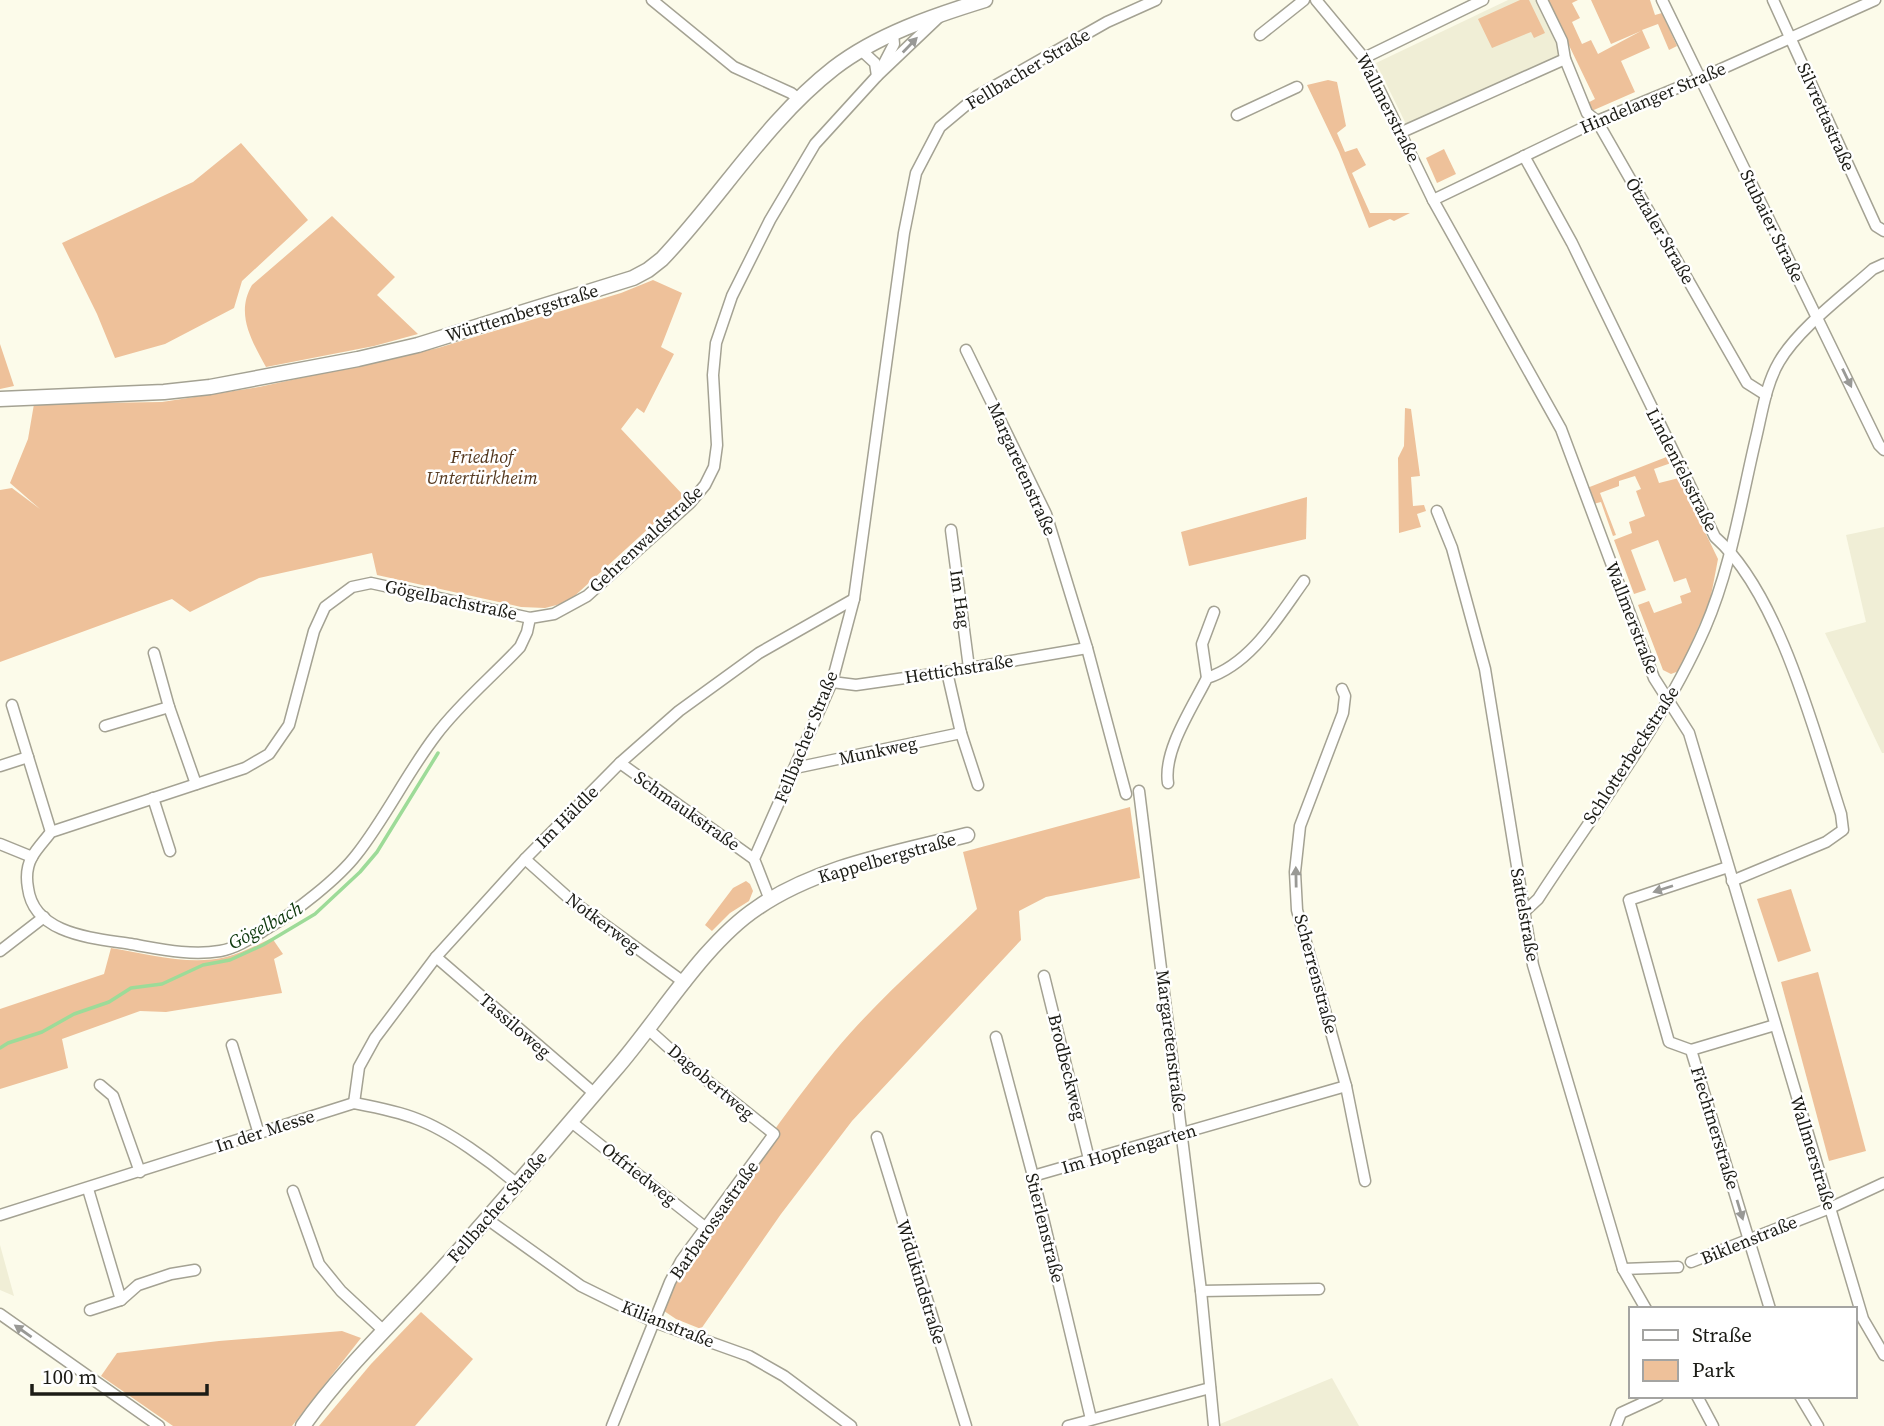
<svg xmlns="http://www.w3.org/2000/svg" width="1884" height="1426" font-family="'Source Serif 4',serif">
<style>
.built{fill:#f0eed6}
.green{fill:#eec19a}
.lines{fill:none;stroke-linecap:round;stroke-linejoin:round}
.stream{stroke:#9ddb98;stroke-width:3.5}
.minor-casing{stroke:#a4a293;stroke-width:13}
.tertiary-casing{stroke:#a4a293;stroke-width:17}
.minor{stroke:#fff;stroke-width:10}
.tertiary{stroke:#fff;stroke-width:14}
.oneway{fill:#999996}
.labels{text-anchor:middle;stroke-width:5;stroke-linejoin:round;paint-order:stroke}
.street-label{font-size:18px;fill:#1c1c16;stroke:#fff}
.park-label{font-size:18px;font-style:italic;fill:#52351b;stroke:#fff}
.water-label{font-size:19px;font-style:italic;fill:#0c370b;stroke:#fff}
</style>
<rect width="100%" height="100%" fill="#fcfbea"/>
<g class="built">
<path d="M1508 0H1537L1563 56 1407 126 1376 63Z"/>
<path d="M1884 527V753H1882L1825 633 1866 622 1846 535Z"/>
<path d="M0 1245 14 1296 0 1290Z"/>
<path d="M1332 1378 1359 1426H1220V1424Z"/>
</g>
<g class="green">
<path d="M1520 0H1529L1545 33 1534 38 1531 32 1492 48 1478 19Z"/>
<path d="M1547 0H1578L1572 3 1580 18 1572 22 1582 44 1591 40 1598 54 1641 31 1611 44 1591 0H1650L1655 15 1662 13 1677 46 1669 50 1658 24 1642 30 1650 48 1621 61 1635 92 1587 113 1584 105 1595 99Z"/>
<path d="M1328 80 1337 82 1346 126 1337 133 1345 152 1357 148 1366 165 1352 173 1370 213H1410L1394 221 1390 219 1369 228 1339 152 1307 85Z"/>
<path d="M241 143 308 220 242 281 234 308 165 344 115 358 97 314 62 243 193 182Z"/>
<path d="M1444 149 1456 174 1437 183 1426 158Z"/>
<path d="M332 216 395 277 377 295 418 334 374 346 266 367C252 341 235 314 252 285Z"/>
<path d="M653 280 682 293 661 347 674 354 644 413 637 408 621 429 684 496 568 602 545 608 521 607 377 575 372 553 259 578 190 612 172 599 0 662V490L12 488 40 509 10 483 28 439 34 404 162 402 259 387 438 348 621 293Z"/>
<path d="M0 344 14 386 0 389Z"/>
<path d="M1405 408 1411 409 1420 476 1411 477 1413 506 1424 505 1426 511 1417 514 1421 527 1399 533 1398 458 1404 446Z"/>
<path d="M1669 456 1671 463 1654 469 1659 483 1679 478 1718 559 1710 601 1679 671 1671 674 1663 670 1638 605 1649 601 1654 613 1682 603 1680 596 1691 592 1686 578 1674 582 1658 540 1631 550 1646 590 1634 594 1614 540 1632 533 1629 522 1645 516 1636 491 1641 489 1635 476 1619 481V486L1600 493 1616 535 1613 536 1601 502 1593 504 1587 488Z"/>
<path d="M1307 497 1306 539 1189 566 1181 532Z"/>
<path d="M1130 807 1140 878 1046 897 1019 911 1021 940 852 1121 781 1214 701 1329 676 1319 664 1311 670 1282C723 1204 774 1125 834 1052 877 1000 929 956 977 909L963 852Z"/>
<path d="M746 881 750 884 753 891 749 901 730 913 712 931 705 925 733 888Z"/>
<path d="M1791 889 1811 951 1778 962 1757 899Z"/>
<path d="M272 938 283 954 274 959 282 993 166 1012 140 1011 62 1039 68 1068 0 1089V1009L104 974 111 948C147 954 190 966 226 957 242 953 257 945 272 938Z"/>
<path d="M1818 972 1866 1151 1829 1161 1781 982Z"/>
<path d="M421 1312 473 1359 415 1426H319L371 1364Z"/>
<path d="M342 1331 361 1338 292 1426H173L101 1376 117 1353 219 1341Z"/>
</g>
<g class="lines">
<path class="stream" d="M0 1048 8 1043 42 1032 74 1014 109 1002 131 988 162 984 203 965 230 960 263 945 315 914 360 872 377 852 438 753"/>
<defs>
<g id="minor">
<path d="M652 0 734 67 791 93 800 100"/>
<path d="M1316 0 1364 58 1433 200 1561 429 1654 678 1689 733 1863 1319 1884 1355"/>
<path d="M1542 0 1562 41 1565 59 1587 113 1597 121 1747 383 1766 395"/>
<path d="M1662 0 1879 445 1884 450"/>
<path d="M1773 0 1876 226 1884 231"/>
<path d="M1260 35 1304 0"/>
<path d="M861 50 875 63 877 76"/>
<path d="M1364 58 1483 0"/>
<path d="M880 71 894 44 893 34"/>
<path d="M1237 115 1297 87"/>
<path d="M1402 132 1565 59"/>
<path d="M1524 156 1572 243 1715 537C1779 593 1815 734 1841 814L1843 830 1826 842 1732 881"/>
<path d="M1433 200 1597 121 1699 79 1875 0"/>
<path d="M966 350 1046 514 1087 648 1126 794"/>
<path d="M1437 511 1452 548 1485 669 1533 965 1623 1269 1646 1309"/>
<path d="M951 530 969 668"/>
<path d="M530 618 527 632 520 647C493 676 460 703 436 735 407 773 386 817 357 854 338 879 295 912 268 928 253 937 237 948 220 951 190 956 160 949 131 944 94 938 34 935 28 888 26 877 27 866 32 857 37 848 45 840 51 832L245 768 269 754 289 725 314 631 325 607 352 587 371 583 530 618 554 614 587 596 690 503 705 485 714 467 717 445 713 375 716 343 732 296 770 220 815 144 877 76 938 18"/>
<path d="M154 653 169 707 196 784"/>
<path d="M947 672 961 733 978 785"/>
<path d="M1207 678 1202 644 1214 612"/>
<path d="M832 682 856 685 947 672 1087 648"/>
<path d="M1342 689 1345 696 1343 713 1300 826 1295 872 1297 910 1346 1086 1365 1181"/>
<path d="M12 705 51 832"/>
<path d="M105 726 169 707"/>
<path d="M620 763 754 859"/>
<path d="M0 766 28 757"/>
<path d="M795 768 961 733"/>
<path d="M1168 783C1163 751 1192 708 1207 678 1251 664 1278 617 1304 581"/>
<path d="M1139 791 1201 1291 1214 1426"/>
<path d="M153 798 170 851"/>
<path d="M0 844 32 857"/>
<path d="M525 859 572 901 685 983"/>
<path d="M1728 867 1629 900 1669 1042 1691 1050 1770 1309"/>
<path d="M770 900 754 859 832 682 854 599 904 233 916 173 940 127 977 96 1107 22 1156 0"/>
<path d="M1524 912 1538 899C1595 811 1663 724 1705 628 1731 568 1741 501 1756 438 1762 413 1766 384 1779 362 1798 329 1844 295 1873 269L1884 264"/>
<path d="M0 951 44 917"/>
<path d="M436 957 595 1094"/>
<path d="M1044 976 1089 1159"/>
<path d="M996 1037 1033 1176 1091 1419"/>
<path d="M232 1045 259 1134"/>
<path d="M1691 1050 1775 1025"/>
<path d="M100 1085 113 1096 140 1172"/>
<path d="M354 1103 359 1067 375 1038 436 957 525 859 620 763 679 711 759 653 854 599"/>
<path d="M570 1121 706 1228"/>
<path d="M877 1137 966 1426"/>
<path d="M1033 1176 1346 1086"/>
<path d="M88 1189 121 1300 138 1285 171 1274 195 1270"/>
<path d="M293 1191 319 1264 341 1291 384 1331"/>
<path d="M0 1215 354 1103C375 1107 397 1111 417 1119 449 1131 491 1162 517 1184"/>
<path d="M487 1219 581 1286 654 1322 749 1356 784 1376 851 1426"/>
<path d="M1691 1262 1830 1208 1884 1183"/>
<path d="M1623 1269 1678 1267"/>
<path d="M1201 1291 1319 1289"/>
<path d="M90 1310 121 1300"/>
<path d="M0 1314 159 1426"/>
<path d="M1697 1396 1713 1426"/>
<path d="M1800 1396 1818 1426"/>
<path d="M612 1426 670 1282 681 1261 774 1134 689 1066 649 1030"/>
<path d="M1068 1426 1210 1388"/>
<path d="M1616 1426 1621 1413 1658 1396"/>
</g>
<g id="tertiary">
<path d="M0 399 164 392 210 387 358 359 418 345 633 278 648 270 662 259C721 197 766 121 834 68 877 35 933 16 985 0"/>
<path d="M303 1426C344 1368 397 1319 444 1267 502 1203 558 1136 614 1071 658 1021 703 944 757 908 818 866 897 853 967 835"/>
</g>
</defs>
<use href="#minor" class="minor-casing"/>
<use href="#tertiary" class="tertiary-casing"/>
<use href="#minor" class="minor"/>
<use href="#tertiary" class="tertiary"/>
</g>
<defs><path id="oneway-solid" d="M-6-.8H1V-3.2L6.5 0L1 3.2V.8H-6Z" transform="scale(1.75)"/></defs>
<g class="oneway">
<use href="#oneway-solid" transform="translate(910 45) rotate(-46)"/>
<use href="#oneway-solid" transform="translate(1847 378) rotate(64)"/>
<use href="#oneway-solid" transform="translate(1296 877) rotate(-91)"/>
<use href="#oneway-solid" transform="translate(1663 889) rotate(162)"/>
<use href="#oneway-solid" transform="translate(1740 1210) rotate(73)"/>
<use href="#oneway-solid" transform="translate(23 1331) rotate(-145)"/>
</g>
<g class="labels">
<g class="street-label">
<text transform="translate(1028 69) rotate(-31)" y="6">Fellbacher Straße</text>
<text transform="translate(1653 98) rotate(-23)" y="6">Hindelanger Straße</text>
<text transform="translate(1388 108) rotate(63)" y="6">Wallmerstraße</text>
<text transform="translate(1826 117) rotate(66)" y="6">Silvrettastraße</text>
<text transform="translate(1772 226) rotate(64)" y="6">Stubaier Straße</text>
<text transform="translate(1660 231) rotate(60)" y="6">Ötztaler Straße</text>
<text transform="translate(522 313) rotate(-17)" y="6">Württembergstraße</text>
<text transform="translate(1022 469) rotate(66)" y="6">Margaretenstraße</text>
<text transform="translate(1682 470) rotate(63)" y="6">Lindenfelsstraße</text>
<text transform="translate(646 539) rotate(-43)" y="6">Gehrenwaldstraße</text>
<text transform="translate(960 599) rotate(82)" y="6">Im Hag</text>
<text transform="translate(451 600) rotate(12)" y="6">Gögelbachstraße</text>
<text transform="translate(1632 618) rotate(69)" y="6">Wallmerstraße</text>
<text transform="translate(959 669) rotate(-9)" y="6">Hettichstraße</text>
<text transform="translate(806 737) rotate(-68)" y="6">Fellbacher Straße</text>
<text transform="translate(878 751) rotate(-12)" y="6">Munkweg</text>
<text transform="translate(1631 755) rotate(-57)" y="6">Schlotterbeckstraße</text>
<text transform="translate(687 811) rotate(35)" y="6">Schmaukstraße</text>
<text transform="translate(567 817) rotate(-45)" y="6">Im Häldle</text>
<text transform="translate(887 858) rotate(-16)" y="6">Kappelbergstraße</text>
<text transform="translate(1525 915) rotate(80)" y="6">Sattelstraße</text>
<text transform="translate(603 923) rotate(37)" y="6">Notkerweg</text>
<text transform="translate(1316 974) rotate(75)" y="6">Scherrenstraße</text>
<text transform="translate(515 1026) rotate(41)" y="6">Tassiloweg</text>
<text transform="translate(1171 1041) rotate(83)" y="6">Margaretenstraße</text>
<text transform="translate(1067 1067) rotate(76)" y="6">Brodbeckweg</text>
<text transform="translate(711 1082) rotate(40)" y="6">Dagobertweg</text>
<text transform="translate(1715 1128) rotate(73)" y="6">Fiechtnerstraße</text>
<text transform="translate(265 1131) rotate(-18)" y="6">In der Messe</text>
<text transform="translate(1129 1149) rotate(-16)" y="6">Im Hopfengarten</text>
<text transform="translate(1813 1153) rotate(73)" y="6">Wallmerstraße</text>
<text transform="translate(639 1174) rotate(38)" y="6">Otfriedweg</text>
<text transform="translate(497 1207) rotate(-49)" y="6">Fellbacher Straße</text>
<text transform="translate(714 1220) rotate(-55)" y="6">Barbarossastraße</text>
<text transform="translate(1045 1228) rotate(76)" y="6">Stierlenstraße</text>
<text transform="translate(1749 1240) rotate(-22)" y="6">Biklenstraße</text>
<text transform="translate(921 1282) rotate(73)" y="6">Widukindstraße</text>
<text transform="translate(668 1324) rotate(22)" y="6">Kilianstraße</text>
</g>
<g class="park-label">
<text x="482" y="463">Friedhof<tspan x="482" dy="21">Untertürkheim</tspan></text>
</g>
<g class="water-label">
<text transform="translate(265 925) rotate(-28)" y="7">Gögelbach</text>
</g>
</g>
<rect x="1629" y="1307" width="228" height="91" fill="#ffffff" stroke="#a4a4a2" stroke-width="2"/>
<rect x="1643" y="1330" width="35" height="10" fill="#ffffff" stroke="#a4a4a2" stroke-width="2"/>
<text x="1692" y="1342" font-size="21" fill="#1c1c16">Straße</text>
<rect x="1643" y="1360" width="35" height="21" fill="#eec19a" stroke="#a4a4a2" stroke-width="2"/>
<text x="1692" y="1377" font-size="21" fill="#1c1c16">Park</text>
<path d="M32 1384v10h175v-10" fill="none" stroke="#1c1c16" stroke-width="3.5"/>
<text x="42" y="1384" font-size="21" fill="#1c1c16" stroke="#ffffff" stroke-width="5" paint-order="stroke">100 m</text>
</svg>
